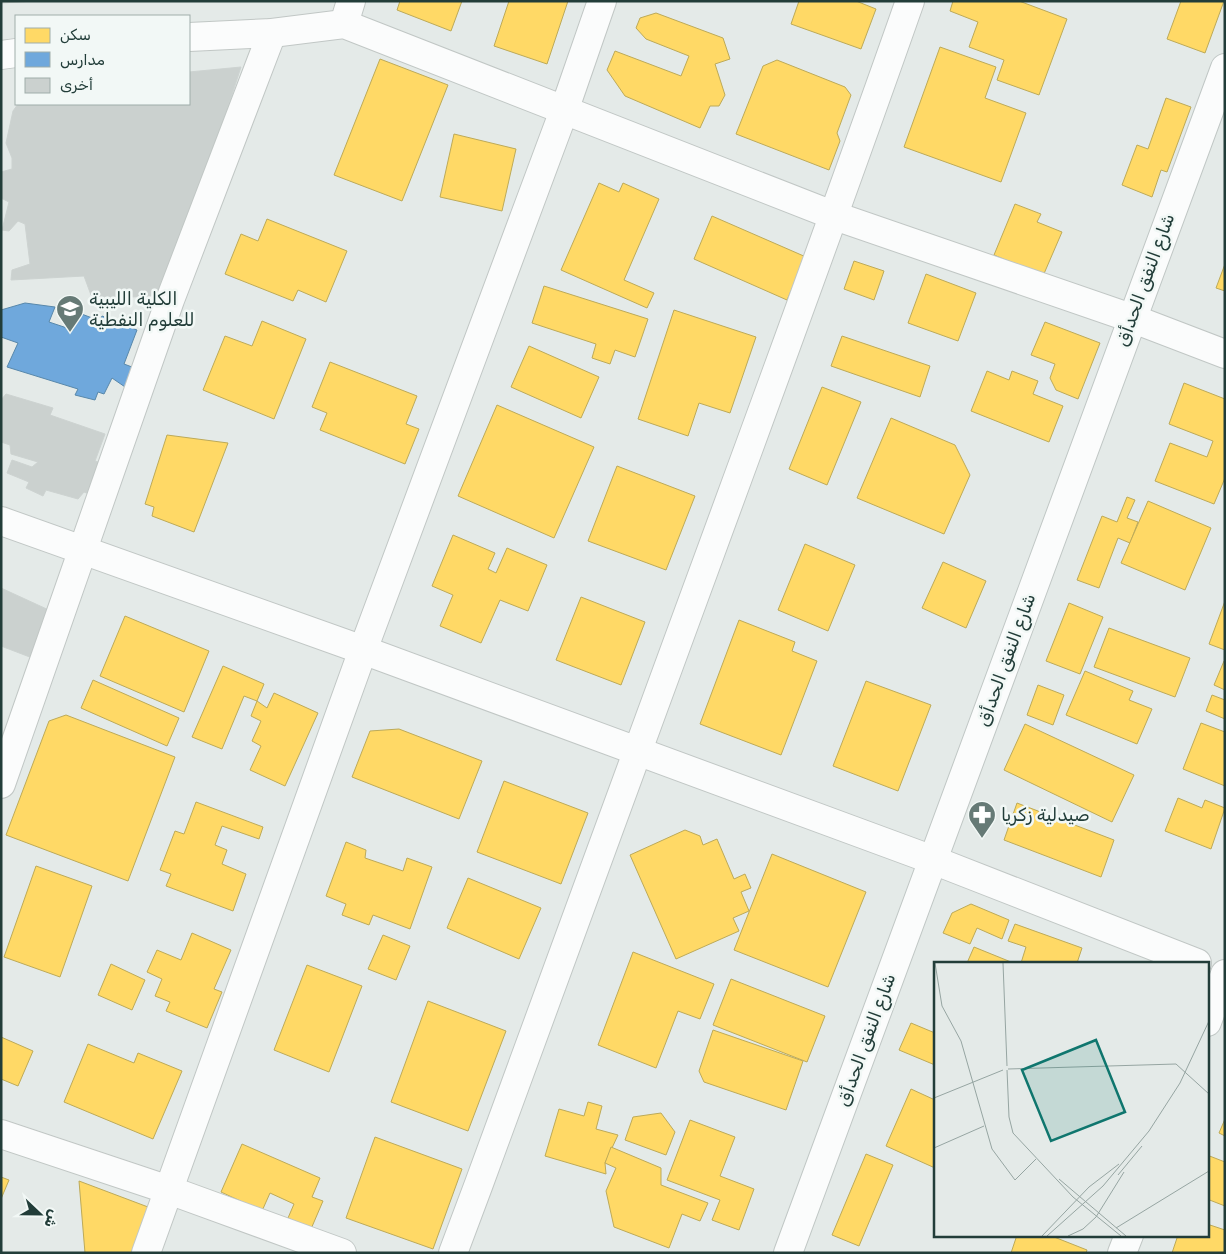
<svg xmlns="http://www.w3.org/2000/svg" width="1226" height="1254" font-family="Rubik,'Noto Naskh Arabic',sans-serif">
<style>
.homes{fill:#ffd966;stroke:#bdaa58}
.schools{fill:#6fa8dc;stroke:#5888ab}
.building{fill:#cbd1cf;stroke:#cdd3d1}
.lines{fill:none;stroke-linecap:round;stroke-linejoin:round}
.minor-casing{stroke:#c1c7c5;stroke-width:30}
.secondary-casing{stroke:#c0c7c5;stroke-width:30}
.minor{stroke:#fbfcfc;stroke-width:28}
.secondary{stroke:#fbfcfc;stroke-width:28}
.labels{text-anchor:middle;stroke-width:5;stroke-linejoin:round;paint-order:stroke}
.street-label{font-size:18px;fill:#223d39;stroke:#f2f8f6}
.poi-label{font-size:18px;fill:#223d39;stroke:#f2f8f6;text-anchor:start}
.inset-road{fill:none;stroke:#96a5a2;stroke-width:1}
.view{fill:#0f766e;fill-opacity:0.15;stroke:#0f766e;stroke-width:2.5}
.inset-edge{fill:none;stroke:#223d39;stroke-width:2.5}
</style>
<rect width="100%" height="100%" fill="#e4eae8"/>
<g class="homes">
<path d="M400 1H462L451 31 397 10Z"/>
<path d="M509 1H568L547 64 494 46Z"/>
<path d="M799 1H856L876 9 861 49 791 24Z"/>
<path d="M953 1H1019L1067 19 1039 95 997 80 1004 60 969 47 978 22 950 11Z"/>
<path d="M1181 1H1224L1205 53 1167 39Z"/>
<path d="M656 13 723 38 730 59 715 64 725 95 719 106H710L700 128 625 96 607 70 615 51 681 76 689 56 646 39 636 28 640 18Z"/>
<path d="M940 47 996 67 985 98 1026 113 1001 182 904 147Z"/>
<path d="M380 59 448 85 402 201 334 175Z"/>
<path d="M777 60 845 87 851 95 837 133 840 141 829 170 736 134 763 66Z"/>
<path d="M1166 98 1191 107 1167 172 1161 170 1152 197 1122 185 1137 145 1148 149Z"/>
<path d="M454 134 516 149 502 211 440 197Z"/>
<path d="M599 183 619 192 623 183 659 199 624 280 654 293 647 308 561 270Z"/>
<path d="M1015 204 1041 214 1037 222 1062 232 1043 276 994 255Z"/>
<path d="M712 216 806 257 787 300 694 259Z"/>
<path d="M267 219 347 251 326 302 298 290 293 301 225 274 241 234 258 241Z"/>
<path d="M854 261 884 271 874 300 844 289Z"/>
<path d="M1225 264V291L1216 288Z"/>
<path d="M926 274 976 293 958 341 908 323Z"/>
<path d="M544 286 648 319 635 357 615 350 610 364 592 358 596 344 532 323Z"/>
<path d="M674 310 756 337 730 413 699 403 688 436 638 419Z"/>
<path d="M262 321 306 339 274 419 203 390 225 336 252 346Z"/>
<path d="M1045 322 1100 343 1078 399 1056 390 1050 378 1055 364 1031 355Z"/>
<path d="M842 336 930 366 920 397 831 366Z"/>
<path d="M529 346 599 377 581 418 511 387Z"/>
<path d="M330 362 417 396 406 424 419 429 405 464 320 430 327 413 312 407Z"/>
<path d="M987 371 1009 380 1012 371 1038 381 1033 394 1063 406 1049 442 971 411Z"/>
<path d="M1184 383 1225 399V478L1214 504 1155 481 1170 443 1207 457 1213 441 1169 424Z"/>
<path d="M822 387 861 402 827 485 789 469Z"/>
<path d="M497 405 594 447 554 538 458 496Z"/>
<path d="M891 418 955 445 970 475 944 534 857 498Z"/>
<path d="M167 435 228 443 194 532 152 516 154 507 145 504Z"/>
<path d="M617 466 695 496 666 570 588 541Z"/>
<path d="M1127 497 1135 500 1127 518 1138 522 1130 543 1118 538 1099 588 1077 580 1102 516 1117 522Z"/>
<path d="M1148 501 1211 528 1185 590 1121 563Z"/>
<path d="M453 535 495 553 488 569 496 573 507 548 547 565 528 611 500 600 481 643 440 626 453 595 432 586Z"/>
<path d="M805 544 855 565 828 631 778 610Z"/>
<path d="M943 562 986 581 966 628 922 608Z"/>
<path d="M581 597 645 622 621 685 556 660Z"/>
<path d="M1225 601V650L1209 644Z"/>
<path d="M1069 603 1103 617 1080 674 1046 661Z"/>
<path d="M125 616 209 651 184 712 100 676Z"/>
<path d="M739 620 795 642 792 651 817 661 781 755 700 724Z"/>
<path d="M1109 628 1190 658 1175 697 1094 667Z"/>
<path d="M1224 661 1225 662V690L1214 685Z"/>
<path d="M223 666 264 684 257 701 244 696 222 749 192 737Z"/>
<path d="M1085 671 1133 691 1129 700 1152 709 1137 744 1066 715Z"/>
<path d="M93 680 179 718 167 746 81 708Z"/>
<path d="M866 681 931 705 898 791 833 766Z"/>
<path d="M1038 685 1064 695 1053 725 1027 715Z"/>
<path d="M274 693 318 713 285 786 250 770 261 746 252 741 261 721 251 716 257 701 267 708Z"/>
<path d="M1212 695 1225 700V719L1206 711Z"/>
<path d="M66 715 175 757 128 881 6 835 49 721Z"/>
<path d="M1201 723 1225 732V786L1183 769Z"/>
<path d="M1025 724 1134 775 1112 822 1004 770Z"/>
<path d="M399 729 482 761 459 819 352 777 370 731Z"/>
<path d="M504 781 588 813 561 884 477 852Z"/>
<path d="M1178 798 1202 808 1205 800 1225 808 1211 849 1165 831Z"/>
<path d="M196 802 263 827 259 839 222 826 215 845 227 850 222 864 246 874 233 911 166 886 171 874 160 870 175 831 184 834Z"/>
<path d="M1017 803 1114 840 1101 877 1004 840Z"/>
<path d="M685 830 700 836 703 845 717 839 734 879 745 874 751 888 741 892 749 911 733 918 739 931 676 959 630 855Z"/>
<path d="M346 842 366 850 365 858 403 871 407 858 432 867 410 929 373 915 369 925 342 915 346 904 326 896Z"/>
<path d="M772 854 866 892 828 987 734 950Z"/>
<path d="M36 866 92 886 60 977 4 957Z"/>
<path d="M468 878 541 908 519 959 447 928Z"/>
<path d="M971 904 1009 920 1002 939 977 928 970 944 943 933 952 913Z"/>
<path d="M1015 924 1082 948 1077 963H1021L1026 947 1008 941Z"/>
<path d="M192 933 231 950 214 989 222 992 207 1028 166 1011 170 1002 155 996 162 979 147 972 157 950 181 960Z"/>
<path d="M383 935 410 946 396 980 368 969Z"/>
<path d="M974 947 1011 962V963H967Z"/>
<path d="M633 952 714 984 700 1019 678 1011 656 1068 598 1045Z"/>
<path d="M111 964 145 980 132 1010 98 995Z"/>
<path d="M307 965 362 986 329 1072 274 1050Z"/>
<path d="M731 979 825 1016 807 1062 713 1025Z"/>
<path d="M428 1001 506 1031 468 1131 391 1102Z"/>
<path d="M911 1023 935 1033V1065L899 1050Z"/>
<path d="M713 1030 803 1061 786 1110 704 1082 699 1071Z"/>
<path d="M1 1037 33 1051 18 1086 1 1079Z"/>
<path d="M88 1044 134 1063 138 1053 182 1071 153 1139 64 1102Z"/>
<path d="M911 1089 935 1100V1168L886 1146Z"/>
<path d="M588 1102 602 1106 596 1129 618 1135 605 1163 606 1174 545 1156 559 1109 584 1116Z"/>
<path d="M661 1113 675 1132 666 1155 625 1140 633 1117Z"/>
<path d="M1225 1119V1136L1219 1133Z"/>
<path d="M690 1120 735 1137 720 1176 754 1189 739 1230 712 1220 720 1200 667 1180Z"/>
<path d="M375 1137 462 1169 433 1249 346 1218Z"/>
<path d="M242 1144 320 1178 312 1197 323 1201 311 1229 288 1218 294 1204 270 1193 262 1211 221 1192Z"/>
<path d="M611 1147 661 1168V1185L708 1203 700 1221 682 1214 669 1248 614 1227 606 1191 616 1168 605 1163Z"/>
<path d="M866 1154 893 1165 859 1246 832 1235Z"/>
<path d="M1207 1155 1225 1162V1206L1207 1199Z"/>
<path d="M1 1177 9 1180 1 1199Z"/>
<path d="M79 1181 148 1207 132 1253H85Z"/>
<path d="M1207 1224 1225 1230V1253H1172L1178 1235H1207Z"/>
<path d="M1017 1235H1049L1087 1250 1086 1253H1011Z"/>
</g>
<path class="schools" d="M25 303 55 307 49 322 73 330 79 313 100 321 102 316 137 330 124 364 132 367 128 389 112 378 104 394 98 392 95 400 75 395 78 389 7 367 18 343 1 337V310Z"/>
<g class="building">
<path d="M1 1H35L1 3Z"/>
<path d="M241 67 170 285 151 296 112 298 91 295 84 276 11 280 12 270 30 264 25 224 18 221 9 231 2 230 9 202 1 198V172L12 169V158L6 143 13 111 18 104H189V72Z"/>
<path d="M6 394 53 408 50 415 105 434 95 461 104 464 92 495 84 492 78 499 46 490 43 496 26 488 29 482 7 473 12 460 32 467 38 462 11 454 10 445 1 442V400Z"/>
<path d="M1 588 51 611 35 659 1 646Z"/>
</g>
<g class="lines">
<defs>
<g id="minor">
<path d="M344 24 351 1"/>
<path d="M189 37 272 33 344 24 835 216 1131 318 1225 354"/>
<path d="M1 55 16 53"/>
<path d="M1 521 363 650 933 860 1197 963"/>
<path d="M1 784 170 300 272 33"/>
<path d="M1207 1022 1225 974"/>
<path d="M1 1134 169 1190 342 1253"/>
<path d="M146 1253 363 650 565 108 602 1"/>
<path d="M453 1253C516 1086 576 918 638 750 729 501 822 252 910 1"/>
<path d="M1122 1253 1129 1235"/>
</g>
<path id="secondary" d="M788 1253 1225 68"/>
</defs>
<use href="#minor" class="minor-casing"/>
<use href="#secondary" class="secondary-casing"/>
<use href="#minor" class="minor"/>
<use href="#secondary" class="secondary"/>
</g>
<defs>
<symbol id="university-pin" viewBox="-11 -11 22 30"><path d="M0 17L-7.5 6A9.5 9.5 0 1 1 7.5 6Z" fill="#667a76" stroke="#f2f8f6"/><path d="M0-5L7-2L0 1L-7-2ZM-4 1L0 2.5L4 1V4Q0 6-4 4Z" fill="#fff"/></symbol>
<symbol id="pharmacy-pin" viewBox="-11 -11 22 30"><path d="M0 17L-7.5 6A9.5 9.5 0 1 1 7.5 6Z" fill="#667a76" stroke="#f2f8f6"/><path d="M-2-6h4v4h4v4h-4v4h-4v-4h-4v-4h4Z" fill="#fff"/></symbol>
</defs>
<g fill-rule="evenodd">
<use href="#university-pin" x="54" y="293" width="32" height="43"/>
<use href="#pharmacy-pin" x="966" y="799" width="32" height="43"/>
</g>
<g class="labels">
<g class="street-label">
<text transform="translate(1145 280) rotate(-70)" y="6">شارع النفق الحدأق</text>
<text transform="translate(1006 660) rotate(-70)" y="6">شارع النفق الحدأق</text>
<text transform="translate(866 1040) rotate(-70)" y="6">شارع النفق الحدأق</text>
</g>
<g class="poi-label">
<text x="89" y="305">الكلية الليبية<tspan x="89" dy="21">للعلوم النفطية</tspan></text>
<text x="1001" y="821">صيدلية زكريا</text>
</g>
</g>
<g transform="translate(934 962)">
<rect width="275" height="275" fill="#e4eae8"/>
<path class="inset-road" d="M1 1 8 44 27 79 58 187 81 218 102 197M69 1 73 104M74 107 242 102 275 132M73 108 75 155 79 171 139 235 187 274M0 136 69 108M0 186 50 164M184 213 208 184M125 217 192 274M182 266 275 209M108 274 155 225 185 202M113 274 169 224 215 169 246 121 275 59M134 274 149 267 162 255 190 210"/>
<path class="view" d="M162 78 191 150 117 179 88 108Z"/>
<rect width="275" height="275" class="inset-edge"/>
</g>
<rect width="1226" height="1254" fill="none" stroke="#223d39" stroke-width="5"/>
<rect x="15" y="15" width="175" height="90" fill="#f2f8f6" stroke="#9fadaa"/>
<rect x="25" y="28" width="25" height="15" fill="#ffd966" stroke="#9fadaa"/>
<text x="60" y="40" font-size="15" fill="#223d39">سكن</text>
<rect x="25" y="52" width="25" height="15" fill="#6fa8dc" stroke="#9fadaa"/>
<text x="60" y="65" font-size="15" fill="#223d39">مدارس</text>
<rect x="25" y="78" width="25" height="15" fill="#cbd1cf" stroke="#9fadaa"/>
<text x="60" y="90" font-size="15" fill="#223d39">أخرى</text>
<g transform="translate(40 1214) rotate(112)" stroke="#f2f8f6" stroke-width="4" paint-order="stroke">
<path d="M0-4L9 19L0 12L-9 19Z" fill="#223d39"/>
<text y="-8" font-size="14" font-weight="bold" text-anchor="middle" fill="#223d39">ش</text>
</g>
</svg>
